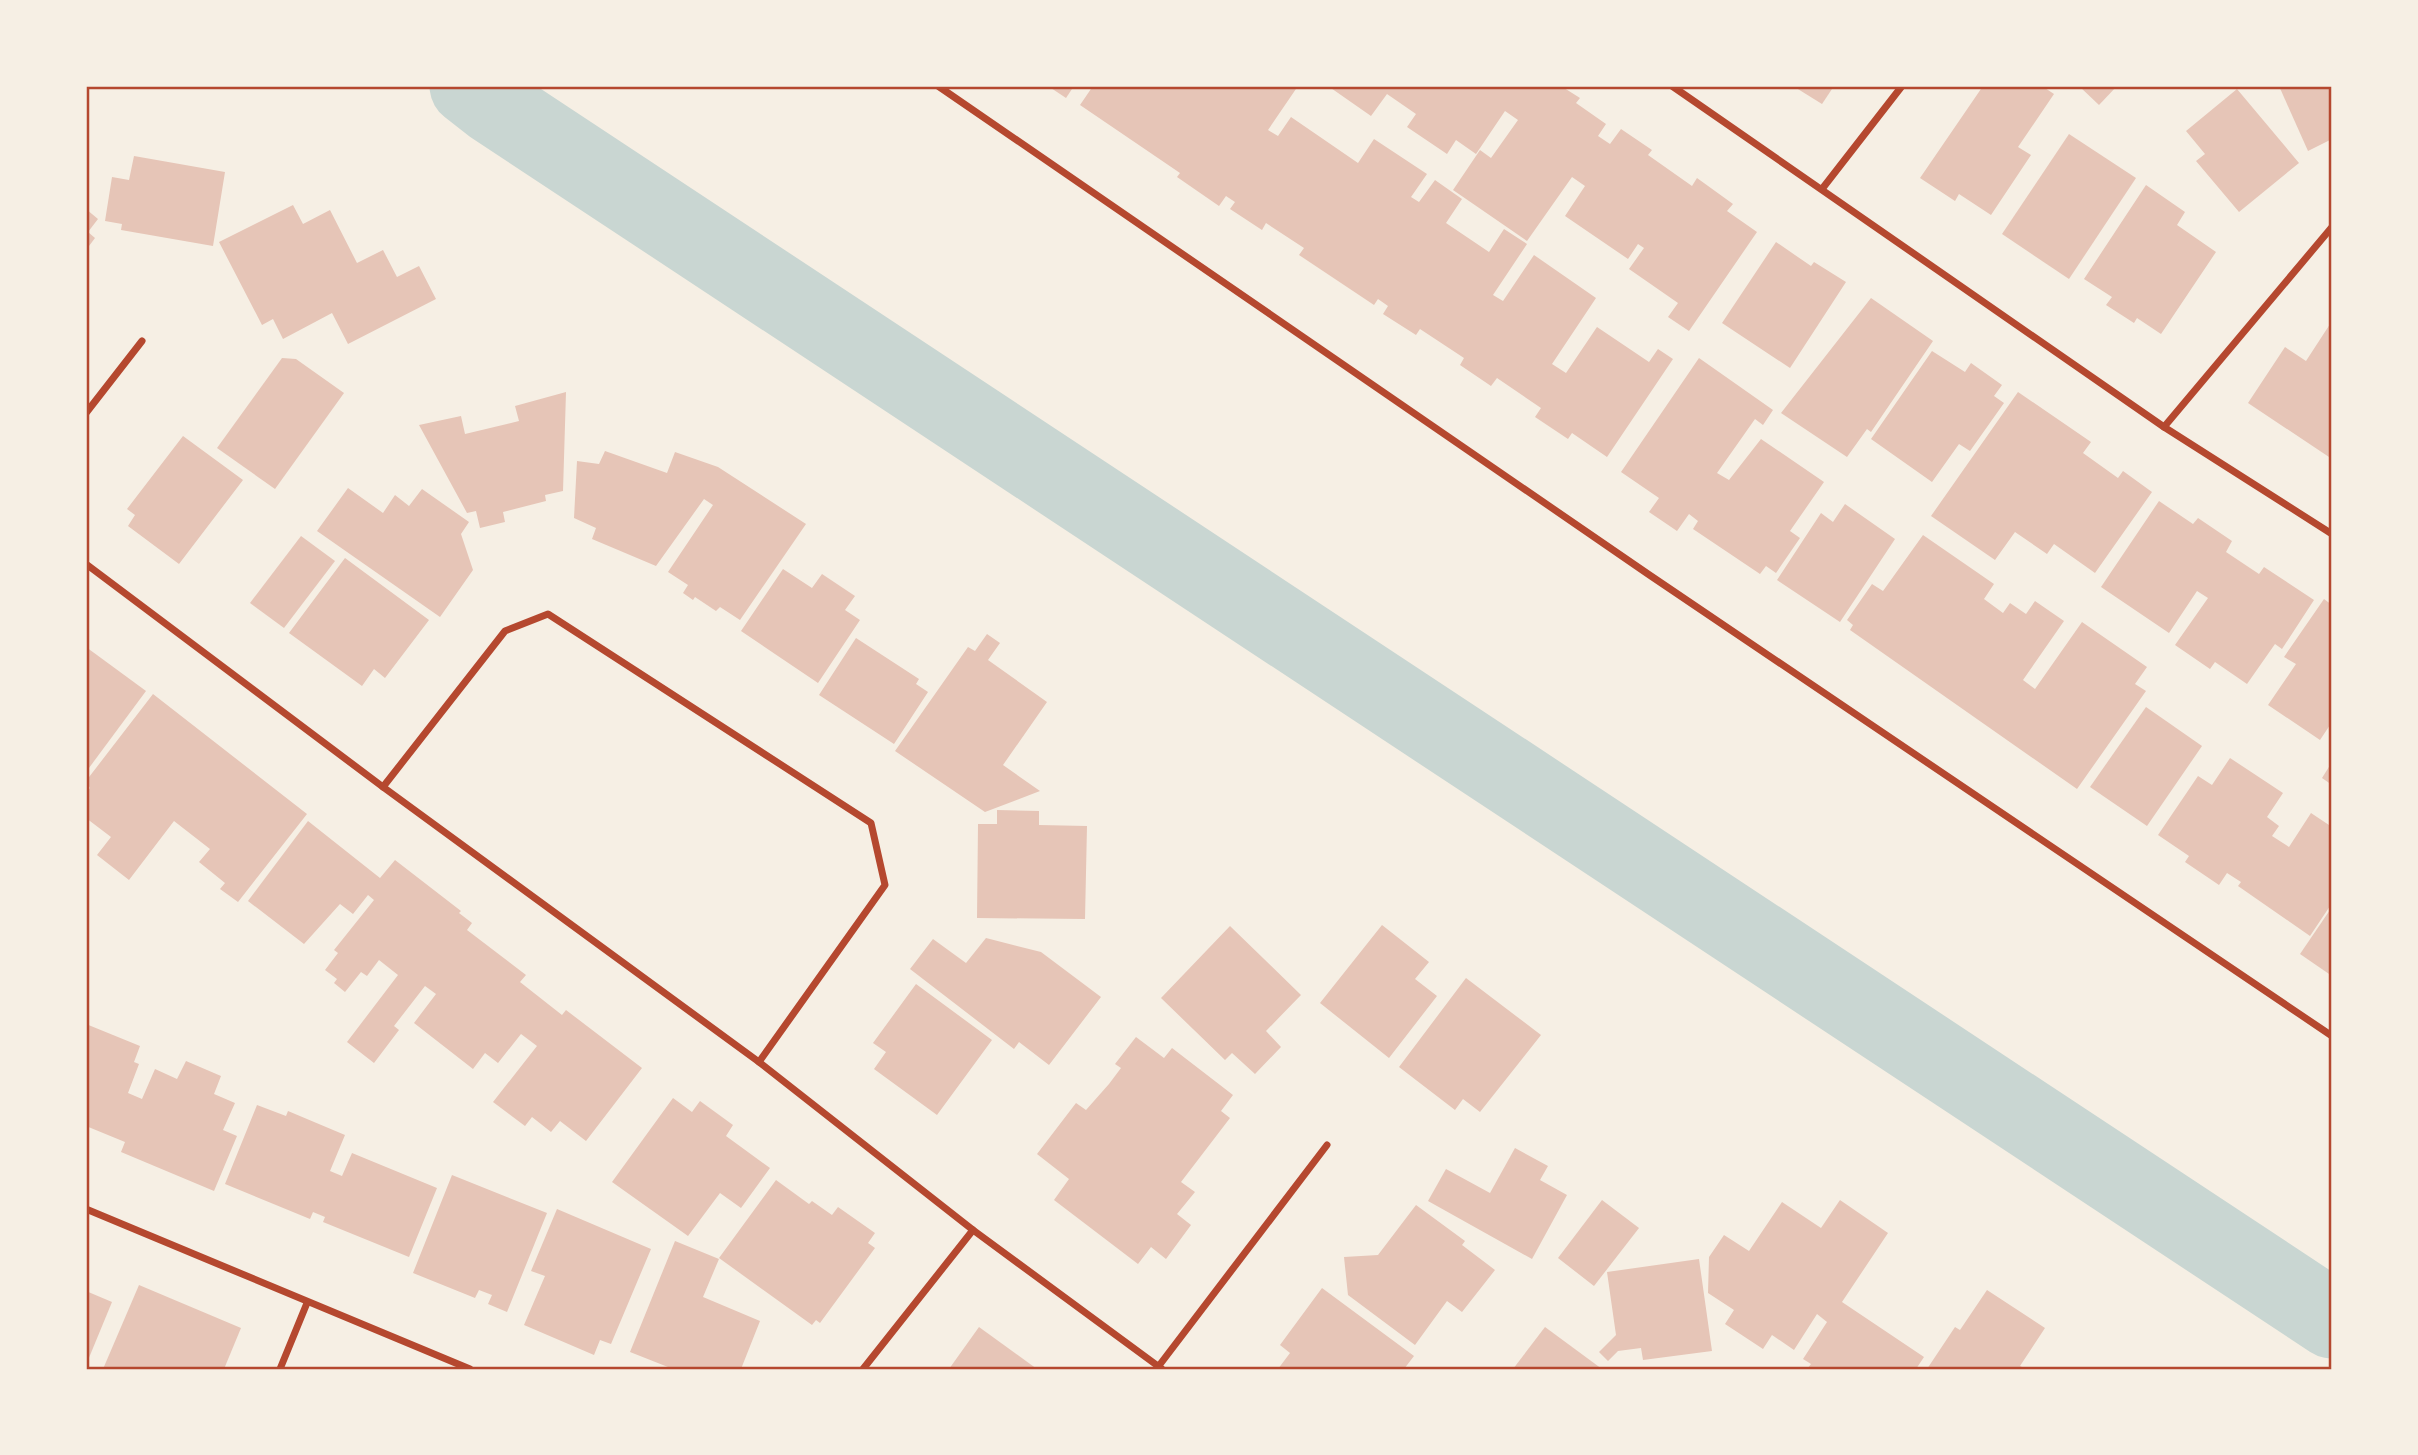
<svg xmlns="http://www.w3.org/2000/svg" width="2418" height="1455" font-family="Barlow,sans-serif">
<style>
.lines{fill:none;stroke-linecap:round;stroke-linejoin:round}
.river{stroke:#c9d6d2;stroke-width:79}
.building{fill:#e6c5b7}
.minor{stroke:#b5482f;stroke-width:7}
.neatline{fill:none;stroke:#b5482f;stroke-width:2.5}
</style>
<rect width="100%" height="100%" fill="#f6efe4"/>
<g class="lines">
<path class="river" d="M469 86 492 104 2332 1319"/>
</g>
<g class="building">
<path d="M1048 86H1074L1066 98Z"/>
<path d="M1093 86H1298L1268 130 1278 136 1291 117 1358 163 1374 139 1427 174 1411 197 1419 202 1435 180 1462 199 1446 223 1489 252 1504 229 1527 244 1493 295 1503 301 1534 255 1596 298 1552 364 1566 373 1597 327 1649 362 1658 349 1673 359 1607 457 1572 433 1568 439 1535 417 1541 408 1497 378 1491 386 1460 365 1464 358 1420 329 1416 335 1383 314 1388 306 1378 299 1374 305 1299 255 1304 248 1266 223 1262 230 1230 209 1235 202 1226 196 1219 206 1177 177 1180 173 1080 105Z"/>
<path d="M1328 86H1561L1580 98 1576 103 1606 124 1598 136 1610 144 1621 129 1652 150 1648 155 1692 186 1697 178 1733 204 1727 211 1757 232 1689 331 1668 317 1678 303 1629 269 1644 248 1638 244 1628 259 1565 216 1585 186 1572 177 1527 241 1453 190 1480 150 1491 158 1518 120 1505 111 1476 154 1456 140 1447 154 1407 127 1416 114 1387 94 1371 116Z"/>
<path d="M1793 86H1834L1822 104Z"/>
<path d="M1983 86H2042L2054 94 2018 147 2031 155 1991 215 1959 194 1955 201 1920 178Z"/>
<path d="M2079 86H2117L2099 105Z"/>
<path d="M2279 86H2332V139L2308 151Z"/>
<path d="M2237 89 2299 163 2239 212 2196 161 2205 154 2186 131Z"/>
<path d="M2069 134 2136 178 2069 279 2002 234Z"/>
<path d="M134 156 225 172 213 246 121 230 122 224 105 221 112 177 129 180Z"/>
<path d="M2146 185 2185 212 2177 225 2216 252 2161 334 2137 318 2134 323 2106 305 2112 297 2084 279Z"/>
<path d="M293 205 303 224 330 210 357 263 383 250 397 277 419 266 436 299 348 344 332 313 283 339 273 319 262 325 219 242Z"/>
<path d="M86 209 98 219 88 232 95 238 86 250Z"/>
<path d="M1776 242 1811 266 1814 262 1846 282 1790 368 1722 323Z"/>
<path d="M1871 298 1933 341 1871 432 1867 429 1847 457 1781 413Z"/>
<path d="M2332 321V459L2248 403 2285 347 2306 361Z"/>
<path d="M1932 351 1965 372 1971 363 2002 385 1994 396 2004 403 1970 451 1959 444 1932 482 1871 439Z"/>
<path d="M282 358 296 359 344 393 275 489 217 448Z"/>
<path d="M1699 358 1773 410 1763 425 1755 419 1717 473 1729 480 1761 439 1824 482 1790 531 1800 538 1776 573 1766 566 1760 574 1693 529 1698 521 1689 514 1677 531 1649 512 1659 498 1621 472Z"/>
<path d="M566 392 563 491 545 495 546 501 503 512 505 522 480 528 476 511 467 513 419 425 461 416 465 434 519 421 515 406Z"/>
<path d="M2018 392 2091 442 2083 453 2118 478 2123 471 2152 492 2095 573 2054 544 2047 554 2015 532 1995 560 1931 516Z"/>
<path d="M183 436 243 480 179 564 128 526 135 515 127 509Z"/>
<path d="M605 451 667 473 675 452 718 467 806 524 740 620 720 607 716 611 695 597 693 600 683 593 688 585 668 572 713 505 704 499 656 566 592 539 596 528 574 518 577 461 599 464Z"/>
<path d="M348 488 383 513 395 495 409 506 422 489 469 522 461 534 473 570 440 617 317 531Z"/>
<path d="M2159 501 2193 524 2198 518 2232 541 2226 552 2259 574 2264 567 2314 600 2282 649 2275 644 2247 684 2215 662 2210 669 2175 645 2208 598 2197 591 2169 633 2101 587Z"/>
<path d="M1845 504 1895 539 1840 622 1777 580 1821 513 1833 522Z"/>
<path d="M1923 535 1994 584 1984 599 2003 613 2010 603 2026 614 2035 601 2064 621 2023 680 2035 689 2082 622 2147 667 2135 684 2146 691 2077 789 1850 630 1853 625 1847 620 1872 584 1883 591Z"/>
<path d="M301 536 335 561 284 628 250 603Z"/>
<path d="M345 558 429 620 385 678 374 669 362 686 289 633Z"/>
<path d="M783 569 812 588 822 574 855 596 845 610 860 620 818 683 741 631Z"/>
<path d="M2324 599 2332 605V722L2320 740 2268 705 2296 664 2284 657Z"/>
<path d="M987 634 1000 643 988 660 1047 702 1003 765 1040 791 985 812 895 751 968 647 975 651Z"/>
<path d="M856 638 919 679 916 684 928 692 894 744 819 695Z"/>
<path d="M86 647 146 691 86 772Z"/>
<path d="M153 694 307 814 238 902 220 889 225 883 199 862 210 849 174 821 129 880 97 855 111 837 86 818V793L90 788 86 781Z"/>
<path d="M2146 707 2202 746 2147 826 2090 787Z"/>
<path d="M2230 758 2283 793 2267 817 2279 826 2272 836 2289 847 2311 813 2332 827V903L2310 936 2238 886 2241 882 2227 873 2219 885 2185 862 2189 856 2158 835 2198 776 2212 785Z"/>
<path d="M2332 762V785L2322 778Z"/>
<path d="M997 810 1039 811V825L1087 826 1085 919 977 918 978 824H997Z"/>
<path d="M308 821 380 878 395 860 461 911 459 913 472 923 467 930 526 975 520 982 562 1015 566 1010 642 1068 586 1141 560 1121 551 1132 532 1117 525 1126 493 1102 537 1046 521 1034 498 1063 485 1053 473 1069 414 1023 436 994 425 986 394 1026 399 1030 374 1063 347 1042 398 975 379 960 367 976 361 972 345 992 334 983 337 979 325 970 338 953 334 950 374 900 368 895 353 914 340 904 304 944 248 901Z"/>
<path d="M2332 907V976L2300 954Z"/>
<path d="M1382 925 1429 962 1415 979 1437 996 1389 1058 1320 1003Z"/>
<path d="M1230 926 1301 995 1266 1031 1281 1047 1255 1074 1232 1053 1225 1060 1161 998Z"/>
<path d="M986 938 1041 952 1101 997 1049 1065 1019 1042 1014 1049 910 969 933 939 966 963Z"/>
<path d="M1466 978 1541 1035 1480 1112 1463 1099 1455 1110 1399 1067Z"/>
<path d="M916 984 992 1040 937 1115 874 1069 886 1052 873 1043Z"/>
<path d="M86 1024 140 1046 134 1062 139 1064 128 1093 142 1099 155 1069 177 1079 186 1061 221 1076 214 1094 235 1103 223 1130 237 1136 214 1191 121 1152 125 1142 86 1126Z"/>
<path d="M1136 1037 1164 1058 1172 1048 1233 1095 1221 1111 1230 1118 1181 1182 1195 1192 1177 1214 1191 1225 1166 1259 1151 1247 1138 1264 1054 1200 1069 1179 1037 1154 1076 1103 1086 1110 1109 1084 1121 1068 1115 1064Z"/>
<path d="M673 1098 692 1112 700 1101 733 1125 726 1136 770 1168 741 1208 720 1193 688 1236 612 1182Z"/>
<path d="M257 1105 286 1116 288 1111 345 1135 330 1171 342 1176 352 1153 437 1188 409 1257 323 1222 325 1217 313 1212 310 1219 225 1184Z"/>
<path d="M1515 1148 1548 1166 1540 1180 1567 1195 1532 1259 1428 1201 1446 1169 1490 1193Z"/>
<path d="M452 1175 547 1213 507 1312 488 1304 492 1295 479 1290 475 1298 413 1273Z"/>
<path d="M776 1180 809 1204 812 1201 832 1215 838 1207 875 1233 868 1243 875 1248 820 1323 816 1320 812 1325 719 1258Z"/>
<path d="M1602 1200 1639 1228 1594 1286 1558 1258Z"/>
<path d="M1840 1200 1888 1233 1842 1302 1924 1357 1916 1369H1807L1811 1364 1803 1359 1827 1322 1817 1314 1794 1350 1772 1335 1763 1349 1725 1324 1734 1310 1708 1293 1709 1257 1724 1235 1749 1251 1782 1202 1821 1228Z"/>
<path d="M1416 1205 1465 1241 1462 1245 1495 1270 1462 1312 1447 1301 1415 1345 1348 1295 1344 1257 1378 1255Z"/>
<path d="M557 1209 651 1249 611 1344 600 1340 594 1355 524 1325 545 1276 531 1271Z"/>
<path d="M675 1241 719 1259 703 1297 760 1321 741 1369H673L630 1352Z"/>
<path d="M1699 1259 1712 1351 1643 1360 1641 1348 1618 1351 1608 1361 1599 1352 1616 1335 1607 1272Z"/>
<path d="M139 1285 241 1328 224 1369H103Z"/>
<path d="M1322 1288 1414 1356 1404 1369H1278L1290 1353 1280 1345Z"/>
<path d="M1987 1290 2045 1328 2020 1366 2026 1369H1927L1955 1327 1960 1330Z"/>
<path d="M86 1291 112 1302 86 1365Z"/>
<path d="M979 1327 1037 1369H949Z"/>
<path d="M1545 1327 1602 1369H1513Z"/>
</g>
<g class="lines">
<g class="minor">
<path d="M938 86 1648 574 2332 1036"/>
<path d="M1672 86 2164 427 2332 534"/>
<path d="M1822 189 1902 86"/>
<path d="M86 413 142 341"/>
<path d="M2164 427 2332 227"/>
<path d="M86 564 383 787 759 1062 973 1230 1162 1369"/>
<path d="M383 787 505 631 548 614 871 823 885 885 759 1062"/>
<path d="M86 1209 470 1369"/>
<path d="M1158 1367 1327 1145"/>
<path d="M280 1369 307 1303"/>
<path d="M863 1369 973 1230"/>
</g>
</g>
<rect width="2418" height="1455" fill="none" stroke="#f6efe4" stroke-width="175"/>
<rect x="88" y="88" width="2242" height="1280" class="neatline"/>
</svg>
